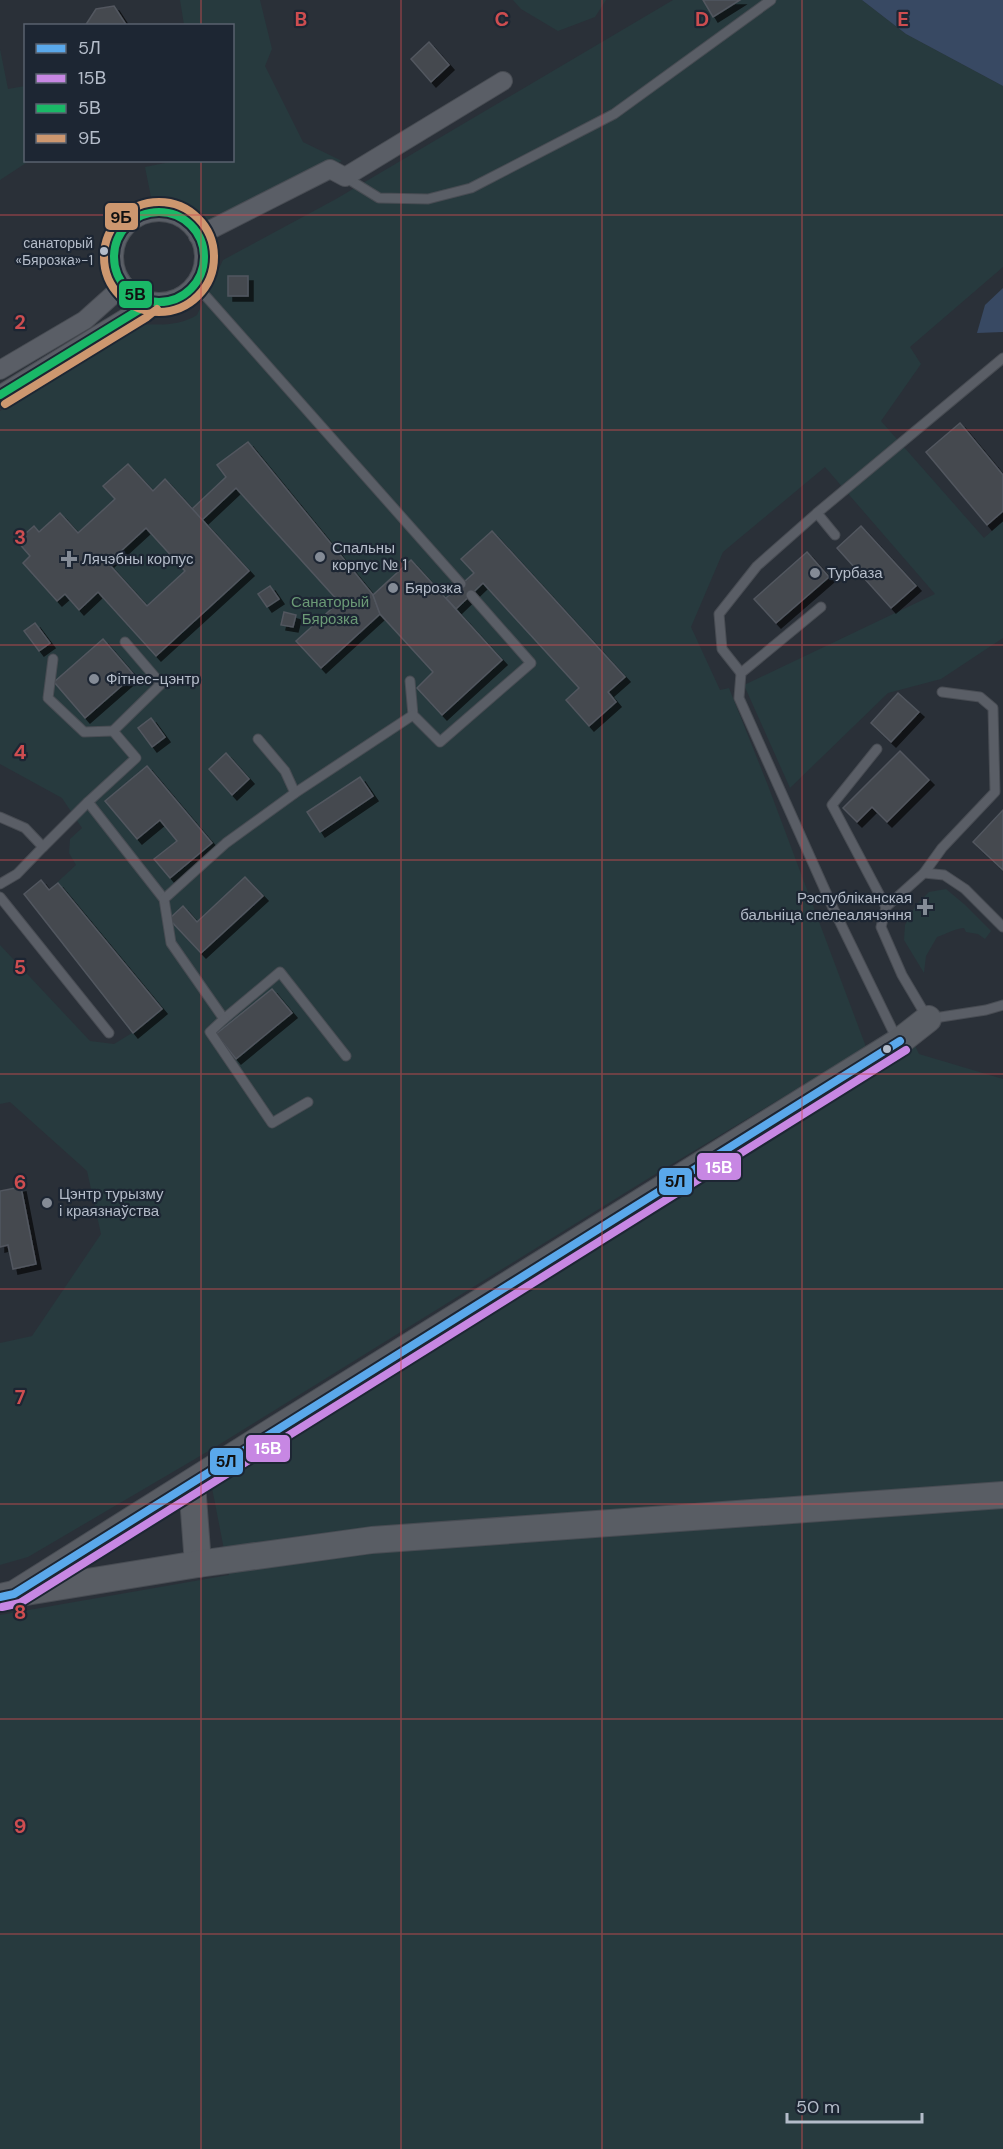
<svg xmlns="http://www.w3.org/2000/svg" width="1003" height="2149" font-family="'DM Sans',sans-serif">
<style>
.green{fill:#273a3e}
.water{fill:#384963}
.building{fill:#444950;stroke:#52575f;stroke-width:1.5;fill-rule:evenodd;filter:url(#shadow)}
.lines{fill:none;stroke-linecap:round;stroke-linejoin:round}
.lane-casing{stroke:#484c53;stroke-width:11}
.street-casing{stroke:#484c53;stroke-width:20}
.secondary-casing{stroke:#484c53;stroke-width:28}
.lane{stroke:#5a5e66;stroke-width:9}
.street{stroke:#5a5e66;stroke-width:18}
.secondary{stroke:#595d64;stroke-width:26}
.bus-1-casing{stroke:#1d2633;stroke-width:12}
.bus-2-casing{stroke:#1d2633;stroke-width:12}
.bus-3-casing{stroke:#1d2633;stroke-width:12}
.bus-4-casing{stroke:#1d2633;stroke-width:12}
.bus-1{stroke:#5aa8eb;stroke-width:8}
.bus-2{stroke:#c787e3;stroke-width:8}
.bus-3{stroke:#1ab867;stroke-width:8}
.bus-4{stroke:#cd976f;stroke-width:8}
.grid{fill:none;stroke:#ce4d50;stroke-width:1.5;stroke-opacity:0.55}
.bus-dot{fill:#b4bcc9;stroke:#1d2633;stroke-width:2}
.poi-dot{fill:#848b96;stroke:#1d2633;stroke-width:2}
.labels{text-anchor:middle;stroke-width:4.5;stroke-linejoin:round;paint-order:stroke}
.bus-label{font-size:14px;fill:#b4bcc9;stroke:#1d2633;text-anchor:end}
.poi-label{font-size:15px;fill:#b4bcc9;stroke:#1d2633;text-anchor:start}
.park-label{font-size:15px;fill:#6b9a76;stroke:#1d2633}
.grid-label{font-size:20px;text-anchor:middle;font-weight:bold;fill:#ce4d50;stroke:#1d2633;stroke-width:4.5;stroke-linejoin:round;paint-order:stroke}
.line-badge{stroke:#1d2633;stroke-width:2}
.badge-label{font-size:16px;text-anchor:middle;font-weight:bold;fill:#fff}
.pale-badge-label{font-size:16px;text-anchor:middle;font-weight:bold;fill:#111}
</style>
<defs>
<filter id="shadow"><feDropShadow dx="5" dy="5" stdDeviation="0" flood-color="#0009"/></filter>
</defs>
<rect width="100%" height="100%" fill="#2a3038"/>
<g class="green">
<path d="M180 0H260L272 49 265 66 303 142 342 161 208 224C189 203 180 200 151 197L145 167 175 161 232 160V26L184 25Z"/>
<path d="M513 0H606L595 17 558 31 521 9Z"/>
<path d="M673 0H862L906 34 1003 86V267L910 347 921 364 881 421 984 538 1003 521V638L941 679 888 693 790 788 744 685 935 594 825 467 723 552 691 627 720 690 729 688 767 783 866 1047 649 1178 212 1449 28 1557 0 1565V1343L32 1336 101 1234 87 1171 10 1102 0 1104V945L90 1041 114 1044 132 1033 24 894 41 880 49 890 76 865 69 853 70 839 82 828 62 798 0 764V411L141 324C160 325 179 326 197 315L223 260 336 199Z"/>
<path d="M0 49 8 89 25 86 26 160 29 161 0 180Z"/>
<path d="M946 889 964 904 991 931 985 939 978 934 966 932 964 928C953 929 947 934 937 937L926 956 924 973 904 940 905 925 916 905 929 892Z"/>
<path d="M915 1046 919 1054 1003 1079V2149H0V1615L229 1575 212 1488Z"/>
</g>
<g class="water">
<path d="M862 0H1003V86L906 34Z"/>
<path d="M1003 288V332L977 333 985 305Z"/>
</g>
<g class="building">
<path d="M703 0H740L713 17Z"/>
<path d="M114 6 127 26H85L96 9Z"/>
<path d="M429 42 449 65 431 82 411 59Z"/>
<rect x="228" y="276" width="20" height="20"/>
<path d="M960 423 1003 475V511L987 525 926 452Z"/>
<path d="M248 442 373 595 380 614 321 668 296 641 339 602 236 488 202 520 192 509 226 477 217 465Z"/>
<path d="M128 464 153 491 165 479 249 571 156 656 98 592 79 610 65 594 57 601 23 563 30 556 17 541 34 526 39 532 60 513 78 533 115 499 103 486ZM146 528 185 571 147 606 108 563Z"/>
<path d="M861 526 916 586 891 608 837 548Z"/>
<path d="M492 531 625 677 608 692 616 702 589 726 566 700 579 688 483 583 456 609 446 598 474 573 461 559Z"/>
<path d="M807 552 829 577 776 623 754 599Z"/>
<path d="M411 560 502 660 442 715 417 688 433 672 380 614 373 595Z"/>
<path d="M270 586 279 599 267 607 258 594Z"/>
<path d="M284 612 296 615 293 627 281 625Z"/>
<path d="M35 623 50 643 39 651 24 631Z"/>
<path d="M103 639 134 675 85 718 54 682Z"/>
<path d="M898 693 919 712 891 742 871 723Z"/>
<path d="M151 718 165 737 152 747 138 728Z"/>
<path d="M900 751 929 780 887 822 872 807 857 822 843 808Z"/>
<path d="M226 753 249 779 232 795 209 769Z"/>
<path d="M147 766 212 843 170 878 154 859 177 841 160 820 137 839 105 801Z"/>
<path d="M360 777 373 796 320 832 307 812Z"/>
<path d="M1003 810V870L973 842Z"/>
<path d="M245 877 263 896 201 953 169 919 183 906 197 922Z"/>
<path d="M41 880 49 890 58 883 162 1009 133 1033 24 894Z"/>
<path d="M272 989 292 1013 236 1059 216 1034Z"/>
<path d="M21 1187 36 1264 13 1269 8 1245 0 1247V1191Z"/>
</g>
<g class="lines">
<defs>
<g id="lane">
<path d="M345 177 379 198 428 199 471 188 614 114 771 0"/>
<path d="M195 284 461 584"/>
<path d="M817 513 1003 358"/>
<path d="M821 607 741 673 739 698 833 908 893 1031 899 1039"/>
<path d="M53 659 48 698 84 732 113 731"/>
<path d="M741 673 722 649 719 614 757 566 817 513 835 535"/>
<path d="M410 681 413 715 440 742 531 663 471 595"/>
<path d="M258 739 285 771 295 793"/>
<path d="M877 749 832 805 886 907"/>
<path d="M88 802 164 899 171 943 224 1019 280 972 346 1056"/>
<path d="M0 817 25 828 43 847 17 874 0 884"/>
<path d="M43 847 88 802 136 758 113 731 161 684 125 642"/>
<path d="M924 873 942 848 995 792 993 708 980 697 942 692"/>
<path d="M0 897 109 1033"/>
<path d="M164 899 226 843 295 793 413 715"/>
<path d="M1003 927 965 889 944 875 924 873 886 907 881 927 902 975 928 1019 986 1010 1003 1005"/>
<path d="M224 1019 210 1032 272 1123 308 1102"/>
</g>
<g id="street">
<circle cx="159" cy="257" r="45"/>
<path d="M198 236 330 169 345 177 503 81"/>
<path d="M0 370 85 320 114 294 121 281"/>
<path d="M0 395 142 308 150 301"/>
</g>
<g id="secondary">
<path d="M192 1484 198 1564"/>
<path d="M26 1592 198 1564 372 1540 1003 1495"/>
<path d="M0 1597 14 1594 273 1431 900 1041 928 1019"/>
</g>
</defs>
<use href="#lane" class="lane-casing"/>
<use href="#street" class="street-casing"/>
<use href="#secondary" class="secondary-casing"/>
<use href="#lane" class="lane"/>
<use href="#street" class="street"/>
<use href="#secondary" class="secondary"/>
<defs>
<path id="bus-1" d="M0 1597 14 1594 900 1041"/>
<path id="bus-2" d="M2 1607 20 1603 906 1050"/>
<g id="bus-3">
<circle cx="159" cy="257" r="45"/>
<path d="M0 395 142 308 150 301"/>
</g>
<g id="bus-4">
<circle cx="159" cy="257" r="55"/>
<path d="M5 404 147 317 157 309"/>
</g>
</defs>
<use href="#bus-1" class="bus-1-casing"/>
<use href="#bus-2" class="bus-2-casing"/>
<use href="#bus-3" class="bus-3-casing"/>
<use href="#bus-4" class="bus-4-casing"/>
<use href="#bus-1" class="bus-1"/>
<use href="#bus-2" class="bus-2"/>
<use href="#bus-3" class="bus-3"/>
<use href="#bus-4" class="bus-4"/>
</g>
<path class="grid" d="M201 0V26M401 0V2149M602 0V2149M802 0V2149M201 160V2149M0 215H1003M0 430H1003M0 645H1003M0 860H1003M0 1074H1003M0 1289H1003M0 1504H1003M0 1719H1003M0 1934H1003"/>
<g class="bus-dot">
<circle cx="104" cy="251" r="5"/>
<circle cx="887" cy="1049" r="5"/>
</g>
<g class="poi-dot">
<circle cx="320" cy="557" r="6"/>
<path d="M66 550h6v6h6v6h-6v6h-6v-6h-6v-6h6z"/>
<circle cx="815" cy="573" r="6"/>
<circle cx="393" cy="588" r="6"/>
<circle cx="94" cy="679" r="6"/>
<path d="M922 898h6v6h6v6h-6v6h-6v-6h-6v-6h6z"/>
<circle cx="47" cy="1203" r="6"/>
</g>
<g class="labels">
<g class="bus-label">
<text x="93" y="248">санаторый<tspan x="93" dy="17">«Бярозка»-1</tspan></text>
</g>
<g class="poi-label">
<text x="332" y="553">Спальны<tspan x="332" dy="17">корпус № 1</tspan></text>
<text x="82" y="564">Лячэбны корпус</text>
<text x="827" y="578">Турбаза</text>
<text x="405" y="593">Бярозка</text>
<text x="106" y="684">Фітнес-цэнтр</text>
<text x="912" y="903" text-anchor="end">Рэспубліканская<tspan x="912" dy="17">бальніца спелеалячэння</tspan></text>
<text x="59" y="1199">Цэнтр турызму<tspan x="59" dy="17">і краязнаўства</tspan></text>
</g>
<g class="park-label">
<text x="330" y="607">Санаторый<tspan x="330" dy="17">Бярозка</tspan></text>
</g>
</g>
<g class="grid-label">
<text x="301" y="26">B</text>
<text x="502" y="26">C</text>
<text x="702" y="26">D</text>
<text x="903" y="26">E</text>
<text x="20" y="329">2</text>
<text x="20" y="544">3</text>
<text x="20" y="759">4</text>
<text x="20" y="974">5</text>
<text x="20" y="1189">6</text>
<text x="20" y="1404">7</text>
<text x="20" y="1619">8</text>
<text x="20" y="1833">9</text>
</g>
<g class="line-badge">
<rect x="104" y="202" width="35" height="29" rx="6" fill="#cd976f"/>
<rect x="118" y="280" width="35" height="29" rx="6" fill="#1ab867"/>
<rect x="696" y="1152" width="46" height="29" rx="6" fill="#c787e3"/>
<rect x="658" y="1167" width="35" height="29" rx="6" fill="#5aa8eb"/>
<rect x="245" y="1434" width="46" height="29" rx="6" fill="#c787e3"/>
<rect x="209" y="1447" width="35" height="29" rx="6" fill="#5aa8eb"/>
</g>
<g class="badge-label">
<text x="719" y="1173">15В</text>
<text x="268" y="1454">15В</text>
</g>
<g class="pale-badge-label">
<text x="121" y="223">9Б</text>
<text x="135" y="300">5В</text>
<text x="675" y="1187">5Л</text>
<text x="226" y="1467">5Л</text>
</g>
<rect x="24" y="24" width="210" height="138" fill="#1d2633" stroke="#59626f" stroke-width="1.5"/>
<rect x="36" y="44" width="30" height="9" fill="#5aa8eb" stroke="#59626f" stroke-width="1.5"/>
<text x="78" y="54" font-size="18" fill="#b4bcc9">5Л</text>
<rect x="36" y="74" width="30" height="9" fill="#c787e3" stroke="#59626f" stroke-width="1.5"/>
<text x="78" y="84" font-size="18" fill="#b4bcc9">15В</text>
<rect x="36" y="104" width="30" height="9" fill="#1ab867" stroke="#59626f" stroke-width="1.5"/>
<text x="78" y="114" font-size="18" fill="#b4bcc9">5В</text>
<rect x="36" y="134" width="30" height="9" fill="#cd976f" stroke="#59626f" stroke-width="1.5"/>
<text x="78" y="144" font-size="18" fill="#b4bcc9">9Б</text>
<path d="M787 2113v9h135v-9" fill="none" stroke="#b4bcc9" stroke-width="3"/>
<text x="796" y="2113" font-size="18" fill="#b4bcc9" stroke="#1d2633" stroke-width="4.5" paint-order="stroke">50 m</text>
</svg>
